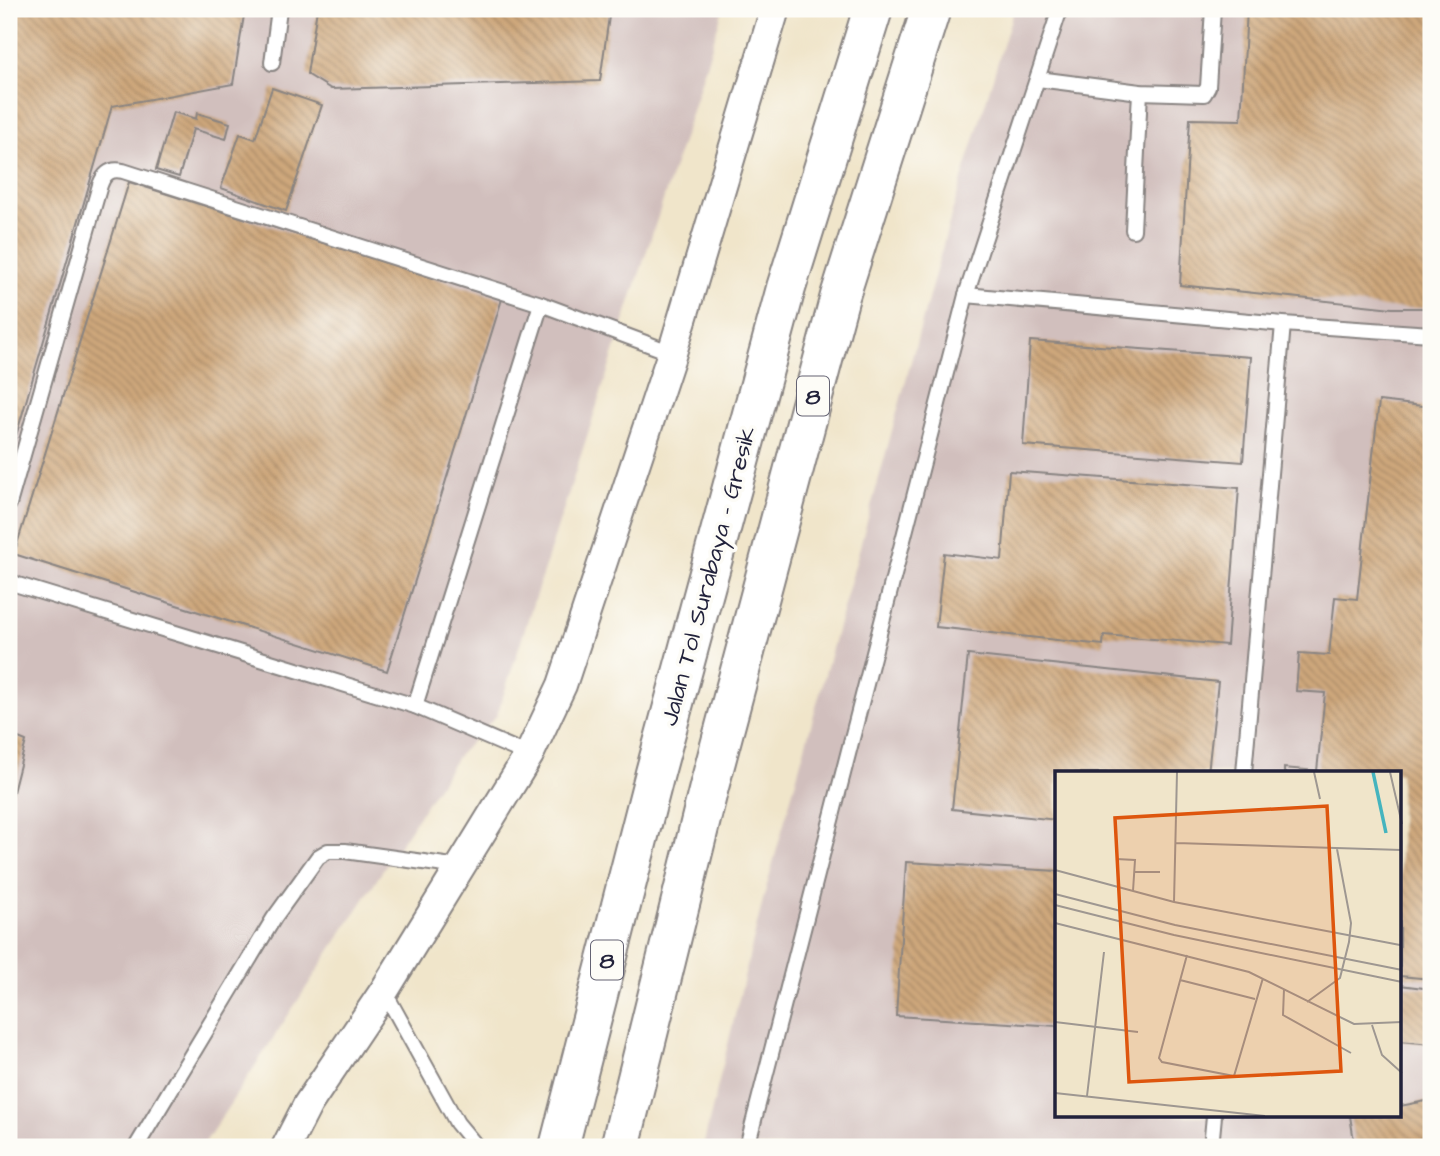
<svg xmlns="http://www.w3.org/2000/svg" width="1440" height="1156" font-family="'Architects Daughter',sans-serif">
<style>
.industrial{fill:#d1bfbd;fill-rule:evenodd}
.building{fill:url(#building-back-hatch)}
.lines{fill:none;stroke-linecap:round;stroke-linejoin:round}
.lane-casing{stroke:#898482;stroke-width:18}
.street-casing{stroke:#898482;stroke-width:32}
.highway-casing{stroke:#898482;stroke-width:42}
.lane{stroke:#fff;stroke-width:14}
.street{stroke:#fff;stroke-width:28}
.highway{stroke:#fff;stroke-width:38}
.labels{text-anchor:middle;stroke-width:7;stroke-linejoin:round;paint-order:stroke}
.shield{fill:#fdfcf7;stroke:#646373;stroke-width:2}
.shield-label{font-size:23px;font-weight:bold;fill:#22223b}
.street-label{font-size:24px;fill:#22223b;stroke:#fdfcf7}
.inset-river{fill:none;stroke:#45b4be;stroke-width:3.5}
.inset-road{fill:none;stroke:#9e9791;stroke-width:2}
.view{fill:#de560e;fill-opacity:0.15;stroke:#de560e;stroke-width:3.5}
.inset-edge{fill:none;stroke:#22223b;stroke-width:3.5}
</style>
<defs>
<pattern id="building-back-hatch" width="6" height="6" patternUnits="userSpaceOnUse" patternTransform="scale(1.75)"><rect width="6" height="6" fill="#cea77b"/><path d="M-1 5l2 2M0 0l6 6M5-1l2 2" fill="none" stroke="#a78866"/></pattern>
</defs>
<rect width="100%" height="100%" fill="#fdfcf7"/>
<filter id="ink" filterUnits="userSpaceOnUse"><feTurbulence type="fractalNoise" baseFrequency=".0143" numOctaves="2"/><feDisplacementMap in="SourceGraphic" scale="14" xChannelSelector="R" yChannelSelector="G"/><feConvolveMatrix kernelMatrix="1 2 1 2 8 2 1 2 1" color-interpolation-filters="sRGB"/></filter>
<filter id="wash" filterUnits="userSpaceOnUse"><feTurbulence type="fractalNoise" baseFrequency=".00686" numOctaves="4" result="noise"/><feDisplacementMap in="SourceGraphic" scale="28" xChannelSelector="R" yChannelSelector="G"/><feGaussianBlur stdDeviation="1.57" result="paint"/><feColorMatrix in="noise" values="0 0 0 0 0 0 0 0 0 0 0 0 0 0 0 0 0 1.4 0 .05"/><feComposite in="paint" operator="in"/></filter>
<g filter="url(#wash)">
<rect width="100%" height="100%" fill="#f0e5ca"/>
<g class="industrial">
<path d="M9 9H723L691 114 497 715 457 757 202 1147H9Z"/>
<path d="M1014 9H1431V1147H703L764 896 953 209ZM1057 773H1400V1116H1057Z"/>
</g>
<g id="blocks">
<g class="building">
<path d="M9 9H245L233 84 112 106 9 460Z"/>
<path d="M317 9H610L600 81 331 89 307 74Z"/>
<path d="M1247 9H1431V308H1392L1180 285 1190 119 1241 120Z"/>
<path d="M272 88 322 105 286 211 221 188 240 134 255 139Z"/>
<path d="M173 112 196 119 197 113 230 123 226 139 193 129 179 177 156 170Z"/>
<path d="M129 182 502 299 387 671 14 554Z"/>
<path d="M1030 341 1251 357 1243 462 1023 445Z"/>
<path d="M1379 401 1431 407V979L1400 976V773H1284V768L1317 771 1325 693 1296 691 1299 653 1329 655 1335 597 1357 599Z"/>
<path d="M1009 471 1239 488 1227 645 1104 635 1103 645 936 627 944 553 1002 560Z"/>
<path d="M968 655 1218 682 1208 773H1057V820L952 809Z"/>
<path d="M9 734 26 741 10 804 9 803Z"/>
<path d="M906 862 1057 871V1026L896 1016Z"/>
<path d="M1400 985 1431 989V1044L1400 1041Z"/>
<path d="M1431 1100V1147H1355L1350 1116H1400V1106Z"/>
</g>
</g>
</g>
<g filter="url(#ink)">
<use href="#blocks" fill-opacity="0" stroke="#898482" stroke-width="2"/>
<g class="lines">
<defs>
<g id="lane">
<path d="M272 63 279 9"/>
<path d="M1038 79 1140 92 1204 94 1208 87 1213 9"/>
<path d="M1133 230 1140 92"/>
<path d="M966 295 1283 324 1431 334"/>
<path d="M9 504 100 185C104 174 110 168 123 171L541 304 672 353"/>
<path d="M9 580 18 585 415 706 529 755"/>
<path d="M415 706 541 304"/>
<path d="M1244 773 1283 324"/>
<path d="M384 991 457 1123 477 1147"/>
<path d="M136 1147 274 918 318 857 328 851H345L459 867"/>
<path d="M747 1147 966 295 1060 9"/>
<path d="M1211 1147 1214 1116"/>
</g>
<path id="street" d="M286 1147 308 1104 384 991 529 755 562 685 672 353 775 9"/>
<g id="highway">
<path d="M559 1147 655 773 786 288 873 9"/>
<path d="M620 1147 709 787 840 296 931 9"/>
</g>
</defs>
<use href="#lane" class="lane-casing"/>
<use href="#street" class="street-casing"/>
<use href="#highway" class="highway-casing"/>
<use href="#lane" class="lane"/>
<use href="#street" class="street"/>
<use href="#highway" class="highway"/>
</g>
</g>
<g class="labels">
<g class="shield">
<rect x="797" y="376.5" width="32" height="39" rx="5"/>
<rect x="591" y="940.5" width="32" height="39" rx="5"/>
</g>
<g class="shield-label">
<text x="813" y="404">8</text>
<text x="607" y="968">8</text>
</g>
<g class="street-label">
<text transform="translate(708 576) rotate(-75)" y="8">Jalan Tol Surabaya - Gresik</text>
</g>
</g>
<g transform="translate(1055 771)">
<rect width="346" height="346" fill="#f0e5ca"/>
<path class="inset-river" d="M318 1 331 62"/>
<path class="inset-road" d="M259 1 265 28M335 1 347 53M121 72 347 79M61 88 80 89 78 120M0 99 119 131 345 174M80 101H105M0 123 120 154 347 199M119 131 122 1M0 134 119 164 347 211M0 152 194 201 299 253 347 251M132 184 104 287 107 291 179 305 208 207M125 209 200 228M229 218 228 244 296 282M252 231 285 207 294 171 296 152 282 78M0 251 83 261M317 254 327 284 347 302M0 322 210 345M32 325 49 181"/>
<path class="view" d="M272 35 286 300 74 311 60 47Z"/>
<rect width="346" height="346" class="inset-edge"/>
</g>
<rect width="1440" height="1156" fill="none" stroke="#fdfcf7" stroke-width="35"/>
</svg>
